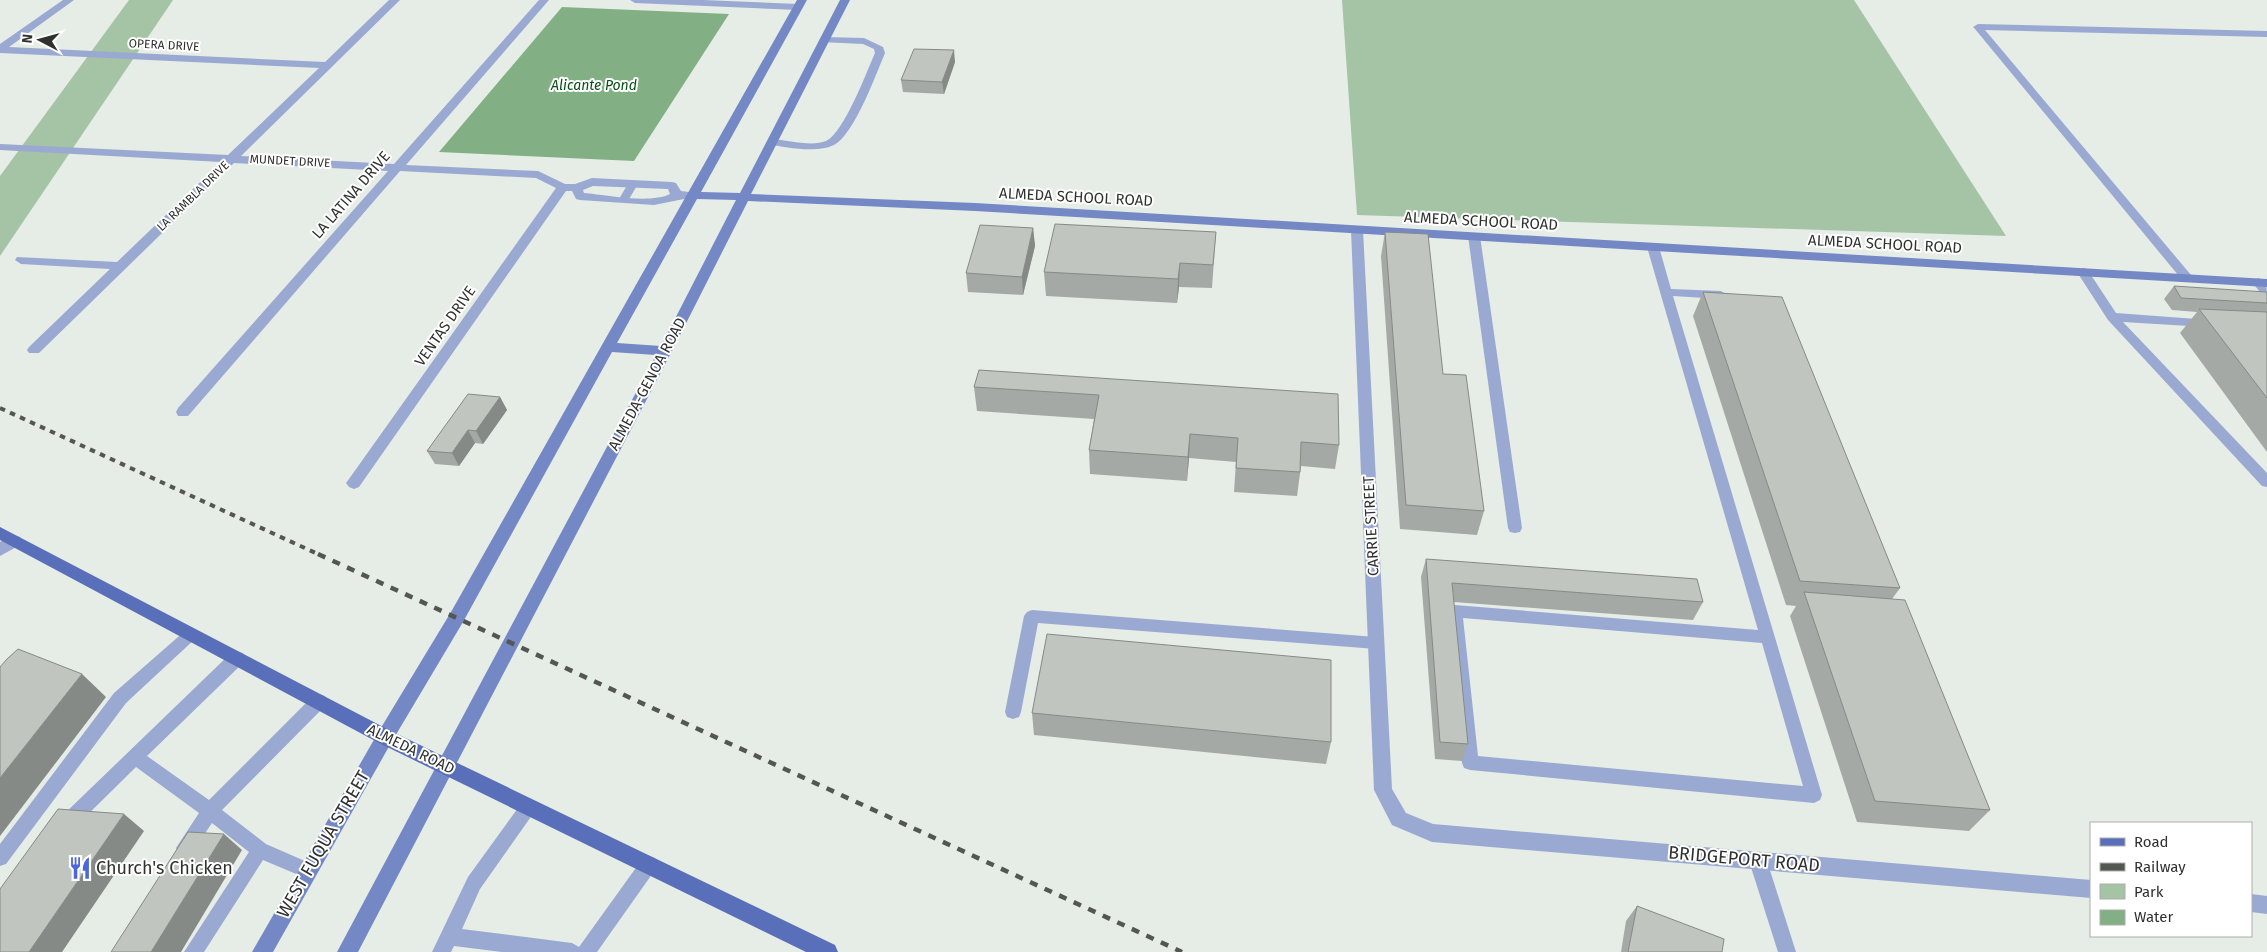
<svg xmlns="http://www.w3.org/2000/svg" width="2267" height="952" font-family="'Fira Sans',sans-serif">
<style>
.green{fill:#a4c4a5}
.water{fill:#82b084}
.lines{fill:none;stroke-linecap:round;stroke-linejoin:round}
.lane{fill:#9aa9d2;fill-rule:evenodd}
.street{fill:#9aa9d2;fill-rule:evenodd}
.secondary{fill:#7488c5;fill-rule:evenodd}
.primary{fill:#596fba;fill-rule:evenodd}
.rail-far1{stroke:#535653;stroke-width:4;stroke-dasharray:5.5 5.5;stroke-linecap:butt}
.rail{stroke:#535653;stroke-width:4.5;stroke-dasharray:8 8;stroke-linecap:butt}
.wall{fill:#a5a9a5}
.shaded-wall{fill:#868a86}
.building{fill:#c0c5c0;stroke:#868a86}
.labels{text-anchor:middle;stroke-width:4;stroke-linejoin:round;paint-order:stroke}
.far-street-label{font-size:12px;fill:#2f312f;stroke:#fff}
.far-water-label{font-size:14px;font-style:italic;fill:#054e16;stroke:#fff}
.street-label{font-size:15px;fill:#2f312f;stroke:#fff}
.near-street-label{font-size:18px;fill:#2f312f;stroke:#fff}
.near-poi-label{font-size:18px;fill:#2f312f;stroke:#fff;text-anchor:start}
</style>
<rect width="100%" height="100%" fill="#e6ece6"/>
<g class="green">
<path d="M129 0H173L0 256V176Z"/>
<path d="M1342 0H1854L2006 236 1357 215Z"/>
</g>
<path class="water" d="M562 7 729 14 634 161 439 152Z"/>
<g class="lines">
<g class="lane">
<path d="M1978 24 2267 31V37L1985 30 2191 275 2193 278 2191 281H2183L1975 29 1973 27Z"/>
<path d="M824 37 864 38 883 47 885 53C876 74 854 135 834 145 818 153 786 148 768 144V140L772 139C788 140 811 147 826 141 844 133 867 71 875 53L874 49 863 44 821 42 819 40Z"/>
<path d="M633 181 638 184 629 199 628 201H620L619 199 629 182Z"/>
<path d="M1474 233 1480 236 1522 528 1520 532 1515 533 1510 532 1508 528 1468 236Z"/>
<path d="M1653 244 1659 247 1671 289 1721 291 1727 295 1721 299 1673 296 1822 795 1820 800 1814 803 1470 770 1464 768 1462 763 1447 611 1450 607 1455 605 1758 630 1647 247ZM1463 618 1762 643 1803 786 1478 756Z"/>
<path d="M2083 268 2087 269 2116 313 2210 320 2212 323 2210 326 2206 327 2123 322 2267 473V487L2262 486 2108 320 2077 272Z"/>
<path d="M2258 278C2267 281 2267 288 2267 297L2263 296 2252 282Z"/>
<path d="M1032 610 1376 637 1381 639 1384 643 1381 647 1376 649 1038 623 1021 712 1019 717 1013 719 1007 717 1005 712 1024 616 1027 612Z"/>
<path d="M191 628 196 630 199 634 196 638 126 703 6 864 0 866V844L114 693 186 630Z"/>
<path d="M237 652 243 653 245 658 243 663 147 756 209 800 313 696 319 694 325 696 327 701 325 706 222 810 266 844 314 865 317 871 314 877 308 879 263 860 204 952H184L249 852 212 823 191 854 185 856 179 854 176 848 199 813 136 767 73 829 67 831 61 829 58 823 61 817 231 653Z"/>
<path d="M529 798 535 801 538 806 535 811 480 889 462 929 572 943 579 947 643 858 649 856 655 858 658 864 655 870 597 952H502L454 946 451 952H432L468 877 523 801Z"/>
<path d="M1758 853 1764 855 1767 861 1796 952H1778L1749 861 1752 855Z"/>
</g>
<g class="street">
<path d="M63 0H74L9 47 325 62 389 0H400L241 156 394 164 539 0H549L406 165 538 171 565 184H575L592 178 672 182 676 183 681 191 689 192 691 195 689 198 654 205 580 200 576 199 572 191H566L359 487 354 489 349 487 346 483 349 479 556 188 536 178 400 171 188 416H178L176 412 178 408 388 171 234 163 39 353H29L27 350 29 347 110 269 21 264 15 260 17 257 117 262 221 162 0 150V144L228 155 319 68 0 53V44ZM593 186 668 189 670 194C650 204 607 195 584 193L583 190Z"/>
<path d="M630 0H703L798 4 803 7 798 10 635 3Z"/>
<path d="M1357 226 1363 230 1392 789 1406 813 1433 824 2091 880V898L1432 842 1392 825 1374 790 1351 230Z"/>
<path d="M14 535 20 537 22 541 20 545 0 556V542Z"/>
<path d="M2251 894 2267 896V914L2251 912Z"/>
</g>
<path class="secondary" d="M797 0H807L701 192 740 193 840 0H850L751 194 975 203 2267 279V287L975 211 748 201 672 351 358 952H337L656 355 612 352 463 622 391 743 273 952H252L379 731 451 612ZM697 199 736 200 661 346 617 343Z"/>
<path class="primary" d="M0 527 391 731 835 945 838 952H806L379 743 0 540Z"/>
<path class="rail-far1" d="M0 408 320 555"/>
<path class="rail" d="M318 554 1182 952"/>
</g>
<g class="wall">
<path d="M955 62 944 94 903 92 901 80Z"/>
<path d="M1033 228 1035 246 1023 295 968 292 966 273Z"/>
<path d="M1216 232 1212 288 1179 287 1177 303 1046 296 1044 272Z"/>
<path d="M1385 232 1443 374 1484 511 1477 535 1400 529 1381 256Z"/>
<path d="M2174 286 2267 294V452L2180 333 2197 312 2172 310 2164 299Z"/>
<path d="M1703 292 1900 588 1892 599 1990 810 1969 831 1857 822 1790 616 1796 606 1786 605 1693 316Z"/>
<path d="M979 370 1339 445 1335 469 1301 466 1297 496 1234 492 1236 462 1189 458 1187 481 1090 474 1089 450 1094 419 977 411 974 387Z"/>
<path d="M500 397 507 410 483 444 475 443 459 466 435 464 427 451Z"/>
<path d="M1426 559 1703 602 1693 620 1454 602 1468 744 1462 761 1435 759 1421 577Z"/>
<path d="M1032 713 1331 742 1326 764 1034 735Z"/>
<path d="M1637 906 1722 952H1621L1626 921Z"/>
</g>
<g class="shaded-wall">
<path d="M954 50 955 62 944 94 942 82Z"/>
<path d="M1033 228 1035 246 1023 295 1022 277Z"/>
<path d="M1180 263 1179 287 1177 303 1178 279Z"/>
<path d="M500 397 507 410 483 444 476 431Z"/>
<path d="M468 430 475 443 459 466 452 453Z"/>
<path d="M1190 434 1189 458 1187 481 1188 457Z"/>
<path d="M82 674 106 697 0 836V778Z"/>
<path d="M124 814 144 831 62 952H29Z"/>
<path d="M224 834 242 850 181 952H151Z"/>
</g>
<g class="building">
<path d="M914 49 954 50 942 82 901 80Z"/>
<path d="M1055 224 1216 232 1213 265 1180 263 1178 279 1044 272Z"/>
<path d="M980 225 1033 228 1022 277 966 273Z"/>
<path d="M1385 232 1428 234 1443 374 1466 375 1484 511 1406 505Z"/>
<path d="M2174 286 2266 292 2267 294V303L2181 298Z"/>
<path d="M1703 292 1782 297 1900 588 1800 581Z"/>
<path d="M2199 309 2267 312V398Z"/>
<path d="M979 370 1338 394 1339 445 1301 442 1300 472 1236 468 1238 438 1190 434 1188 457 1089 450 1099 395 974 387Z"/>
<path d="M468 394 500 397 476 431 468 430 452 453 427 451Z"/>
<path d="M1426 559 1697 579 1703 602 1452 583 1468 744 1440 742Z"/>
<path d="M1804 592 1905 600 1990 810 1875 801Z"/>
<path d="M1047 634 1331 660V742L1032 713Z"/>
<path d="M18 649 82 674 0 778V667L7 659Z"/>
<path d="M58 809 124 814 29 952H0V889Z"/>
<path d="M188 832 224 834 151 952H111Z"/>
<path d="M1637 906 1724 939 1722 952H1628Z"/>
</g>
<defs>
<symbol id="restaurant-bare" viewBox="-9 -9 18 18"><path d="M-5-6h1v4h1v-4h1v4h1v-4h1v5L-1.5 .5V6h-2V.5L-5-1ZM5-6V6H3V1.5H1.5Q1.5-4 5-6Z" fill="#4c66db" stroke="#fff" stroke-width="2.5" paint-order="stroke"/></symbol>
</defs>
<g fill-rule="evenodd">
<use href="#restaurant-bare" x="64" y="852" width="32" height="32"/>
</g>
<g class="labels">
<g class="far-street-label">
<text transform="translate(164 45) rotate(3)" y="4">OPERA DRIVE</text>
<text transform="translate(290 161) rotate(3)" y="4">MUNDET DRIVE</text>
<text transform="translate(193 196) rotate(-44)" y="4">LA RAMBLA DRIVE</text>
</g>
<g class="far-water-label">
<text x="594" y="90">Alicante Pond</text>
</g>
<g class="street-label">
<text transform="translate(351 195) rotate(-49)" y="5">LA LATINA DRIVE</text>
<text transform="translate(1076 197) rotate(3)" y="5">ALMEDA SCHOOL ROAD</text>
<text transform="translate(1481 221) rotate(3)" y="5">ALMEDA SCHOOL ROAD</text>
<text transform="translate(1885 244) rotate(3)" y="5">ALMEDA SCHOOL ROAD</text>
<text transform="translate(445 326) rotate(-55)" y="5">VENTAS DRIVE</text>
<text transform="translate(647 384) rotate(-62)" y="5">ALMEDA-GENOA ROAD</text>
<text transform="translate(1371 526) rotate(-93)" y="5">CARRIE STREET</text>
<text transform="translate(411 749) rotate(26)" y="5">ALMEDA ROAD</text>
</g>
<g class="near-street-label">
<text transform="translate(323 844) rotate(-60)" y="6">WEST FUQUA STREET</text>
<text transform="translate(1744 859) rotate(5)" y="6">BRIDGEPORT ROAD</text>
</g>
<g class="near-poi-label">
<text x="96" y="874">Church's Chicken</text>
</g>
</g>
<rect x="2090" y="822" width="162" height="115" fill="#ffffff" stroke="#acadac"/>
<rect x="2100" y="838" width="25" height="8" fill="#596fba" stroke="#acadac"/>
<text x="2134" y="847" font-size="15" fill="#2f312f">Road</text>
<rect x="2100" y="863" width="25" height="8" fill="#535653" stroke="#acadac"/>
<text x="2134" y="872" font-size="15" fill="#2f312f">Railway</text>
<rect x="2100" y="884" width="25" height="15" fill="#a4c4a5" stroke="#acadac"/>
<text x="2134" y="897" font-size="15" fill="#2f312f">Park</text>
<rect x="2100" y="910" width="25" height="15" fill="#82b084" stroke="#acadac"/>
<text x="2134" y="922" font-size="15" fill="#2f312f">Water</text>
<g transform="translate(40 40) rotate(276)" stroke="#ffffff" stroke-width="4" paint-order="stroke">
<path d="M0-4L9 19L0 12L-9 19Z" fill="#2f312f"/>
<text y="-8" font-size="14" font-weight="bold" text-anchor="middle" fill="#2f312f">N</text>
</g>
</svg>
